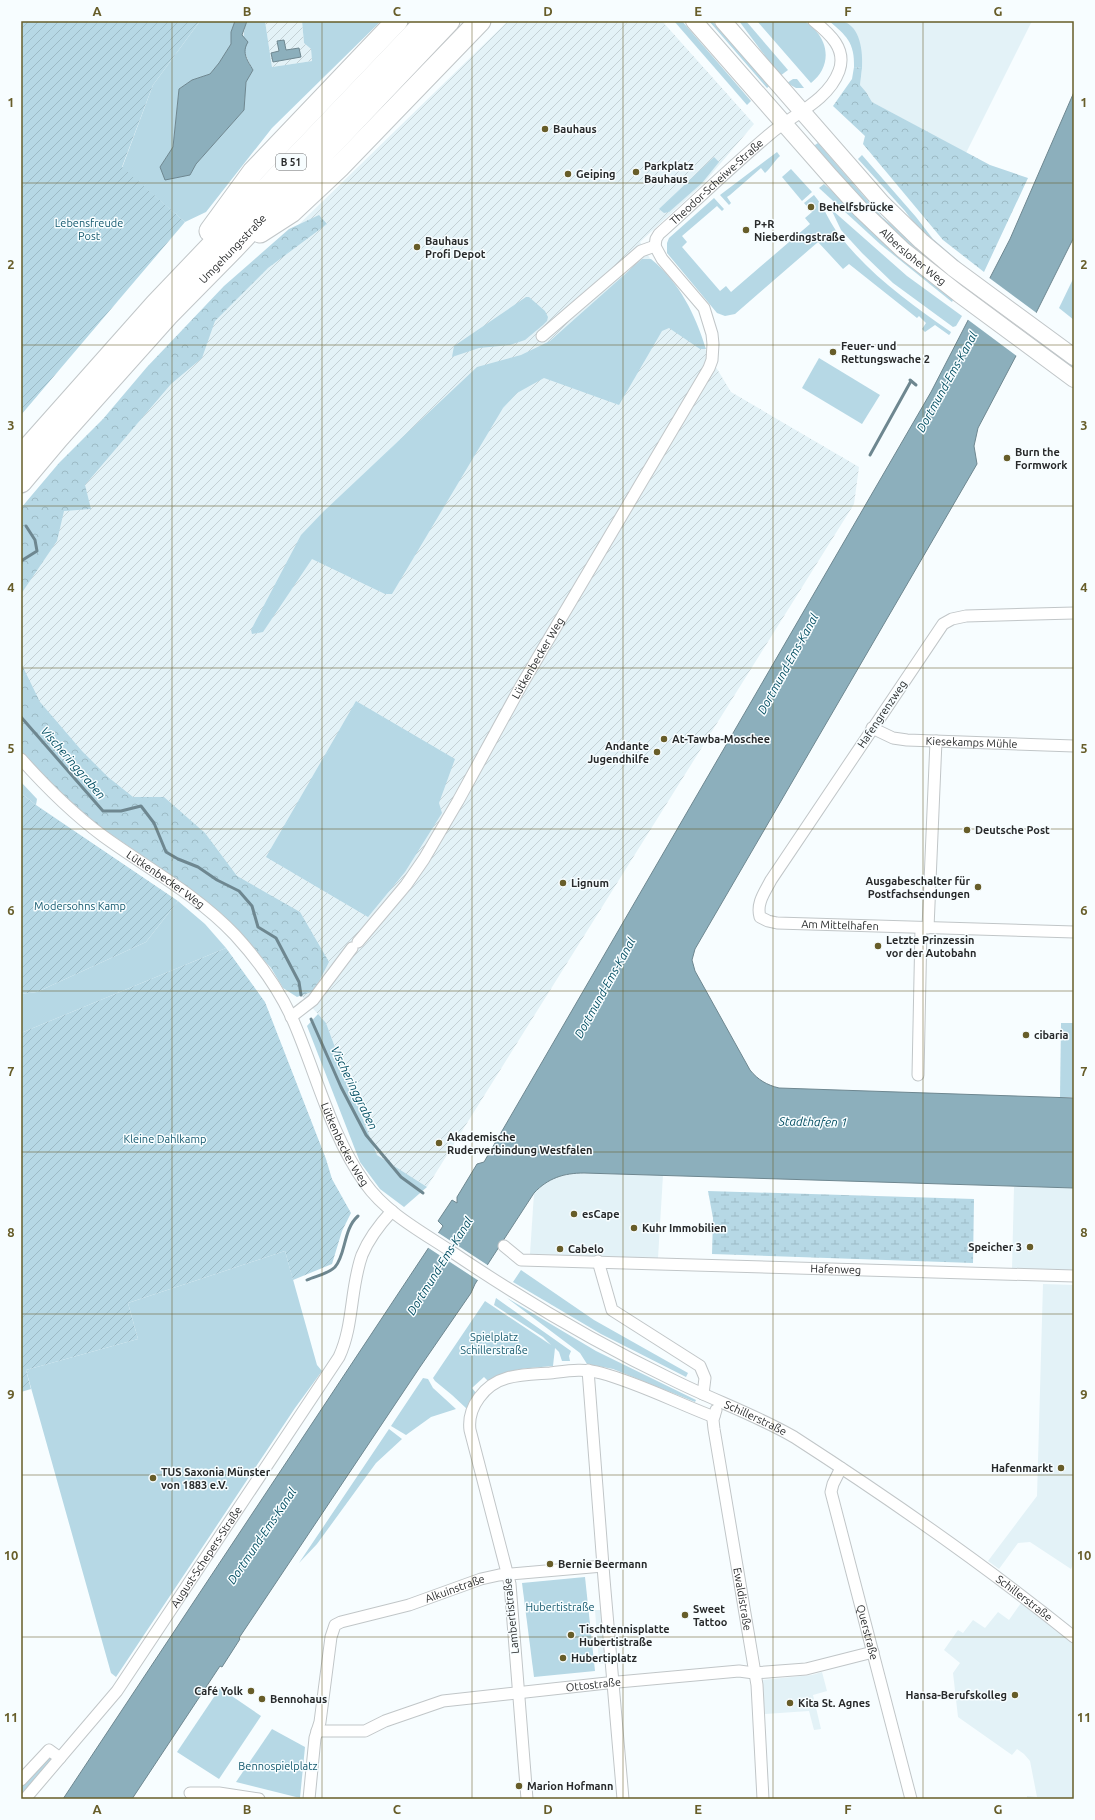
<svg xmlns="http://www.w3.org/2000/svg" width="1095" height="1820" font-family="Ubuntu,sans-serif">
<style>
.built{fill:#e3f2f7}
.industrial{fill:url(#industrial-furrows)}
.green{fill:#b6d8e5}
.forest{fill:url(#forest-crowns)}
.wetland{fill:url(#wetland-marsh)}
.garden{fill:url(#garden-furrows)}
.water{fill:#8cafbc;stroke:#6e8790}
.pier{fill:#f7fdff}
.lines{fill:none;stroke-linecap:round;stroke-linejoin:round}
.stream{stroke:#6e8790;stroke-width:3}
.street-casing{stroke:#c1c6c8;stroke-width:13}
.secondary-casing{stroke:#c1c6c8;stroke-width:18}
.highway-casing{stroke:#c1c6c8;stroke-width:23}
.street{stroke:#fff;stroke-width:11}
.secondary{stroke:#fff;stroke-width:16}
.highway{stroke:#fff;stroke-width:21}
.grid{fill:none;stroke:#675d29;stroke-width:1;stroke-opacity:0.55}
.poi-dot{fill:#675d29;stroke:#f7fdff;stroke-width:1.5}
.labels{text-anchor:middle;stroke-width:3;stroke-linejoin:round;paint-order:stroke}
.shield{fill:#f7fdff;stroke:#66696b;stroke-width:1}
.shield-label{font-size:10px;font-weight:bold;fill:#282a2b}
.poi-label{font-size:11px;font-weight:bold;fill:#282a2b;stroke:#f7fdff;text-anchor:start}
.street-label{font-size:11px;fill:#282a2b;stroke:#f7fdff}
.park-label{font-size:11px;fill:#15596e;stroke:#f7fdff}
.water-label{font-size:12px;font-style:italic;fill:#004c60;stroke:#f7fdff}
.neatline{fill:none;stroke:#675d29;stroke-width:1.5}
.grid-label{font-size:13px;text-anchor:middle;font-weight:bold;fill:#675d29}
</style>
<defs>
<pattern id="industrial-furrows" width="10" height="10" patternUnits="userSpaceOnUse"><rect width="10" height="10" fill="#e3f2f7"/><path d="M-1 1l2-2M0 10L10 0M9 11l2-2" fill="none" stroke="#c3d0d4"/></pattern>
<pattern id="forest-crowns" width="20" height="18" patternUnits="userSpaceOnUse"><rect width="20" height="18" fill="#b6d8e5"/><path d="M2 6a3 3 0 1 1 6 0M12 15a3 3 0 1 1 6 0" fill="none" stroke="#9cbac5"/></pattern>
<pattern id="wetland-marsh" width="20" height="14" patternUnits="userSpaceOnUse"><rect width="20" height="14" fill="#b6d8e5"/><path d="M1 5h8M5 5V1M11 12h8M15 12V8" fill="none" stroke="#9cbac5"/></pattern>
<pattern id="garden-furrows" width="10" height="10" patternUnits="userSpaceOnUse"><rect width="10" height="10" fill="#b6d8e5"/><path d="M-1 1l2-2M0 10L10 0M9 11l2-2" fill="none" stroke="#9cbac5"/></pattern>
</defs>
<rect width="100%" height="100%" fill="#f7fdff"/>
<g class="built">
<path d="M829 21H1032L966 153 872 102 866 92 860 85 862 69 854 67 855 58 850 42 846 34Z"/>
<path d="M574 1173 663 1175 658 1258 530 1254 534 1193 540 1186 552 1179Z"/>
<path d="M1014 1187 1074 1188V1271L1012 1269Z"/>
<path d="M1043 1284 1074 1285V1562L1071 1569 1030 1542 1018 1543 999 1569 988 1561 1037 1496Z"/>
<path d="M1021 1603 1074 1644V1799H1022H1027V1796L1037 1797 1030 1761 1024 1754 1017 1749 1012 1755 958 1717 953 1673 960 1663 944 1650 958 1630 963 1633 973 1620 985 1628 998 1612 1009 1620Z"/>
<path d="M595 1610H603L606 1663 599 1664Z"/>
<path d="M822 1672 827 1691 813 1695 821 1729 814 1730 809 1711 765 1714 762 1680 812 1675Z"/>
</g>
<g class="industrial">
<path d="M265 21H302L304 43 311 49 312 61 272 67Z"/>
<path d="M508 21H662L754 124 703 184 640 242 731 392 859 467 854 504 427 1187 377 1155 345 1074 326 1023 298 992 238 915 21 723V547L248 274Z"/>
</g>
<g class="green">
<path d="M200 21H235L231 32V44L219 63 210 74 192 80 179 89 173 147 160 167 190 175 196 164 244 110 246 82 253 70C243 52 240 41 247 21H265L272 67 312 61 311 49 304 43 302 21H381L272 128 206 212 185 222 122 168 153 85Z"/>
<path d="M674 21H682L751 101 747 105Z"/>
<path d="M709 21H712L748 62 773 83 767 88Z"/>
<path d="M739 21H746L788 70 780 76Z"/>
<path d="M757 21C766 21 799 19 804 21 809 23 813 28 816 31 831 48 828 70 811 83Z"/>
<path d="M829 21C833 21 838 20 842 21 861 26 863 53 862 68L854 67C855 43 846 35 829 21Z"/>
<path d="M793 79H797L804 88H796L787 83Z"/>
<path d="M818 143 882 217 963 282 959 289 909 248 812 147Z"/>
<path d="M777 152 780 156C774 161 772 167 765 173L761 168 730 195 727 197 731 203 729 205 720 195Z"/>
<path d="M862 155 916 217 933 239 969 270 967 273 923 235 905 211 858 159Z"/>
<path d="M714 157 719 162 702 183 669 212 664 213 659 209Z"/>
<path d="M791 169 812 192 802 201 782 177Z"/>
<path d="M824 184 954 298 952 302 880 244 819 188Z"/>
<path d="M814 195C825 208 830 224 840 236 870 275 911 304 951 332L950 334 949 335 935 325 925 332 922 329 926 323 919 316 917 318 849 264 843 269 818 242 735 314 725 316 717 313 667 253V243L669 238 714 198 724 209 722 211 717 206 682 236 687 242 682 247 720 291 726 286 731 292 810 224 805 218 812 212 804 203Z"/>
<path d="M831 209 907 276 962 316 956 326 953 327 893 283 862 253 841 230Z"/>
<path d="M642 259H651C680 283 695 314 706 349H700L669 328 662 331 619 405 544 378 517 393 503 408 392 594H385L312 559 263 632 252 634 251 630 301 535 323 512 477 367 521 355 550 341Z"/>
<path d="M1074 277V320L1059 308Z"/>
<path d="M526 297H529L545 311 548 317 547 321 543 325 525 340 510 345 479 348 452 357 454 346Z"/>
<path d="M1040 339 1074 363V373L1037 346Z"/>
<path d="M819 358 880 395 862 424 802 388Z"/>
<path d="M356 701 455 759 439 803 442 813 405 872 368 917 266 857Z"/>
<path d="M21 782 37 799 36 805 21 793Z"/>
<path d="M178 901 205 924 226 948 21 1033V994L37 992 146 942Z"/>
<path d="M318 1014 326 1023 345 1074 377 1155 427 1187 404 1207 380 1189 360 1162 307 1026Z"/>
<path d="M1061 1023H1074V1097H1060Z"/>
<path d="M285 1251 317 1365 322 1371 295 1408 116 1677 111 1673 26 1370 138 1339 128 1303Z"/>
<path d="M521 1270 594 1320 688 1373 686 1377 601 1334 513 1282Z"/>
<path d="M496 1298 571 1351 569 1356 570 1361H562L559 1352 555 1348 553 1366C530 1368 508 1368 488 1381L484 1377 472 1388 476 1393 467 1409 452 1395 435 1381 433 1378 485 1301 551 1345 543 1337 494 1305Z"/>
<path d="M507 1298 596 1351 696 1400 695 1402 613 1369 587 1364 580 1353Z"/>
<path d="M423 1378 428 1379 433 1388 456 1409 431 1417 406 1435 391 1426Z"/>
<path d="M389 1429 402 1439 376 1463 317 1544 299 1563Z"/>
<path d="M585 1577 595 1671 534 1677 522 1583Z"/>
<path d="M220 1688 261 1716 219 1779 177 1752Z"/>
<path d="M272 1729 305 1747 300 1798 236 1782Z"/>
<path d="M47 1756 54 1757 21 1795V1783Z"/>
</g>
<g class="forest">
<path d="M854 67 862 68 860 85 866 92 872 102 990 165 1028 178 984 272 943 240 863 144 865 136 833 106 852 79Z"/>
<path d="M319 215 327 224 268 268 215 321 202 358 171 384 85 485 91 509 64 511 57 541 21 594V508L59 463 103 419 147 367 224 286 289 229Z"/>
<path d="M21 663 40 702 82 751 108 777 133 797H164L205 833 237 876 300 912 329 962 314 991 297 997 283 988 271 968 222 914 179 881 102 828 56 790 21 752Z"/>
</g>
<path class="wetland" d="M708 1191 974 1199 973 1263 712 1254 713 1218Z"/>
<g class="garden">
<path d="M21 21H200L153 85 122 167 185 222 21 415Z"/>
<path d="M21 793 36 805 178 901 146 942 37 992 21 994Z"/>
<path d="M226 948 265 1002 326 1159 332 1179 351 1213 342 1231 332 1264 293 1280 285 1251 128 1303 138 1339 26 1370 31 1389 21 1392V1033Z"/>
</g>
<g class="water">
<path d="M235 21H247L242 35 248 42C241 53 248 61 253 70L246 82 244 110 196 164 190 175 165 180 160 167 173 147 179 89 192 80 210 74 219 63 231 44V32Z"/>
<path d="M284 40 286 50 299 48 301 57 273 62 271 53 279 51 277 41Z"/>
<path d="M1074 92V237L1025 335 1017 354 978 428 974 446 977 464 695 949 692 960 695 971 750 1070C758 1080 767 1085 779 1088L1074 1098V1188L584 1173C564 1173 548 1178 534 1193L475 1284 471 1293 420 1367 239 1638 240 1639 222 1667 220 1666 132 1799H63L443 1226 438 1221 452 1200 457 1203V1197L477 1164 484 1162 931 392 1010 239Z"/>
</g>
<g class="pier">
<path d="M988 277 1038 314 1018 357 967 319Z"/>
<path d="M437 1232 489 1266 479 1281 427 1247Z"/>
</g>
<g class="lines">
<g class="stream">
<path d="M910 380 916 385"/>
<path d="M870 455 911 381"/>
<path d="M21 561 37 551 35 540 26 526"/>
<path d="M21 717 103 811H121L141 806 154 823 166 852 178 859 198 867 217 880 239 891 252 906 258 927 276 938 299 982 301 995"/>
<path d="M311 1019 341 1087 366 1135 401 1177 423 1193"/>
<path d="M307 1280C316 1276 328 1274 335 1267 346 1255 343 1229 358 1216"/>
</g>
<defs>
<g id="street">
<path id="s1" d="M542 336 641 251 655 246 656 239 659 234C696 201 732 166 770 134 792 115 828 101 839 71 847 49 830 34 814 21"/>
<path id="s2" d="M1074 613 966 616 952 619 943 624 771 880C765 892 756 903 760 917L768 921 777 923 1074 932"/>
<path id="s3" d="M872 728 893 738 907 740 1074 746"/>
<path id="s4" d="M21 759C46 787 72 813 103 836 147 868 196 894 235 935 257 959 278 988 292 1018 316 1072 330 1134 365 1183 386 1213 422 1232 452 1252 523 1300 596 1343 673 1380 713 1400 756 1415 794 1437 890 1499 985 1565 1074 1637"/>
<path d="M928 928 936 741"/>
<path id="s5" d="M358 942 406 885 424 859 458 801 521 686 709 368 712 360 713 344 712 334 704 308 662 259 655 246"/>
<path d="M291 1017 313 1000 352 948"/>
<path d="M918 1075 921 928"/>
<path id="s6" d="M504 1246 521 1260 1074 1276"/>
<path d="M598 1261 612 1310 700 1366 705 1378 703 1394"/>
<path d="M588 1370 604 1579 623 1799"/>
<path id="s7" d="M716 1410 713 1420 714 1429 757 1685 763 1799"/>
<path id="s8" d="M841 1468 833 1484 831 1492 911 1799"/>
<path id="s9" d="M317 1731H365L385 1721 443 1701 607 1683 739 1671 754 1673 806 1669 873 1652"/>
<path d="M21 1780 49 1750 60 1758"/>
<path d="M190 1793H219L259 1799"/>
<path id="s10" d="M25 1799 117 1691 339 1357C354 1325 350 1288 362 1255 369 1238 380 1224 392 1211"/>
<path id="s11" d="M309 1799 315 1738 320 1722 331 1637 335 1625 341 1622 409 1605 481 1579 499 1575 603 1566"/>
<path d="M527 1799 510 1584 470 1430C467 1407 485 1384 507 1378 521 1374 536 1374 550 1373 567 1371 584 1368 601 1373 638 1383 673 1401 709 1415L714 1416"/>
</g>
<g id="secondary">
<path id="s12" d="M694 21 830 176 861 210 903 250 959 294 1074 379"/>
<path d="M723 21 882 203 921 241 953 268 1074 357"/>
</g>
<g id="highway">
<path d="M210 231 253 172 397 21"/>
<path d="M260 232 291 212 340 166 480 21"/>
<path d="M21 456 156 304 426 21"/>
<path id="s13" d="M21 482 58 438 167 316 230 252 449 21"/>
</g>
</defs>
<use href="#street" class="street-casing"/>
<use href="#secondary" class="secondary-casing"/>
<use href="#highway" class="highway-casing"/>
<use href="#street" class="street"/>
<use href="#secondary" class="secondary"/>
<use href="#highway" class="highway"/>
</g>
<path class="grid" d="M172 21V1799M322 21V1799M472 21V1799M623 21V1799M773 21V1799M923 21V1799M21 183H1074M21 345H1074M21 506H1074M21 668H1074M21 829H1074M21 991H1074M21 1152H1074M21 1314H1074M21 1475H1074M21 1637H1074"/>
<g class="poi-dot">
<circle cx="545" cy="129" r="4"/>
<circle cx="636" cy="172" r="4"/>
<circle cx="568" cy="174" r="4"/>
<circle cx="811" cy="207" r="4"/>
<circle cx="746" cy="230" r="4"/>
<circle cx="417" cy="247" r="4"/>
<circle cx="833" cy="352" r="4"/>
<circle cx="1007" cy="458" r="4"/>
<circle cx="664" cy="739" r="4"/>
<circle cx="657" cy="752" r="4"/>
<circle cx="967" cy="830" r="4"/>
<circle cx="563" cy="883" r="4"/>
<circle cx="978" cy="887" r="4"/>
<circle cx="878" cy="946" r="4"/>
<circle cx="1026" cy="1035" r="4"/>
<circle cx="439" cy="1143" r="4"/>
<circle cx="574" cy="1214" r="4"/>
<circle cx="634" cy="1228" r="4"/>
<circle cx="1030" cy="1247" r="4"/>
<circle cx="560" cy="1249" r="4"/>
<circle cx="1061" cy="1468" r="4"/>
<circle cx="153" cy="1478" r="4"/>
<circle cx="550" cy="1564" r="4"/>
<circle cx="685" cy="1615" r="4"/>
<circle cx="571" cy="1635" r="4"/>
<circle cx="563" cy="1658" r="4"/>
<circle cx="251" cy="1691" r="4"/>
<circle cx="1015" cy="1695" r="4"/>
<circle cx="262" cy="1699" r="4"/>
<circle cx="790" cy="1703" r="4"/>
<circle cx="519" cy="1786" r="4"/>
</g>
<g class="labels">
<rect class="shield" x="276" y="154" width="30" height="16" rx="3"/>
<g class="shield-label">
<text x="291" y="166">B 51</text>
</g>
<g class="poi-label">
<text x="553" y="133">Bauhaus</text>
<text x="644" y="170">Parkplatz<tspan x="644" dy="13">Bauhaus</tspan></text>
<text x="576" y="178">Geiping</text>
<text x="819" y="211">Behelfsbrücke</text>
<text x="754" y="228">P+R<tspan x="754" dy="13">Nieberdingstraße</tspan></text>
<text x="425" y="245">Bauhaus<tspan x="425" dy="13">Profi Depot</tspan></text>
<text x="841" y="350">Feuer- und<tspan x="841" dy="13">Rettungswache 2</tspan></text>
<text x="1015" y="456">Burn the<tspan x="1015" dy="13">Formwork</tspan></text>
<text x="672" y="743">At-Tawba-Moschee</text>
<text x="649" y="750" text-anchor="end">Andante<tspan x="649" dy="13">Jugendhilfe</tspan></text>
<text x="975" y="834">Deutsche Post</text>
<text x="970" y="885" text-anchor="end">Ausgabeschalter für<tspan x="970" dy="13">Postfachsendungen</tspan></text>
<text x="571" y="887">Lignum</text>
<text x="886" y="944">Letzte Prinzessin<tspan x="886" dy="13">vor der Autobahn</tspan></text>
<text x="1034" y="1039">cibaria</text>
<text x="447" y="1141">Akademische<tspan x="447" dy="13">Ruderverbindung Westfalen</tspan></text>
<text x="582" y="1218">esCape</text>
<text x="642" y="1232">Kuhr Immobilien</text>
<text x="1022" y="1251" text-anchor="end">Speicher 3</text>
<text x="568" y="1253">Cabelo</text>
<text x="1053" y="1472" text-anchor="end">Hafenmarkt</text>
<text x="161" y="1476">TUS Saxonia Münster<tspan x="161" dy="13">von 1883 e.V.</tspan></text>
<text x="558" y="1568">Bernie Beermann</text>
<text x="693" y="1613">Sweet<tspan x="693" dy="13">Tattoo</tspan></text>
<text x="579" y="1633">Tischtennisplatte<tspan x="579" dy="13">Hubertistraße</tspan></text>
<text x="571" y="1662">Hubertiplatz</text>
<text x="243" y="1695" text-anchor="end">Café Yolk</text>
<text x="1007" y="1699" text-anchor="end">Hansa-Berufskolleg</text>
<text x="270" y="1703">Bennohaus</text>
<text x="798" y="1707">Kita St. Agnes</text>
<text x="527" y="1790">Marion Hofmann</text>
</g>
<g class="street-label">
<text dy="4" stroke="none"><textPath href="#s1" startOffset="236">Theodor-Scheiwe-Straße</textPath></text>
<text dy="4" stroke="none"><textPath href="#s13" startOffset="315">Umgehungsstraße</textPath></text>
<text dy="4" stroke="none"><textPath href="#s12" startOffset="322">Albersloher Weg</textPath></text>
<text dy="4" stroke="none"><textPath href="#s5" startOffset="337">Lütkenbecker Weg</textPath></text>
<text transform="translate(882 714) rotate(-56)" y="4">Hafengrenzweg</text>
<text dy="4" stroke="none"><textPath href="#s3" startOffset="102">Kiesekamps Mühle</textPath></text>
<text dy="4" stroke="none"><textPath href="#s4" startOffset="189">Lütkenbecker Weg</textPath></text>
<text dy="4" stroke="none"><textPath href="#s2" startOffset="562">Am Mittelhafen</textPath></text>
<text dy="4" stroke="none"><textPath href="#s4" startOffset="516">Lütkenbecker Weg</textPath></text>
<text dy="4" stroke="none"><textPath href="#s6" startOffset="337">Hafenweg</textPath></text>
<text dy="4" stroke="none"><textPath href="#s4" startOffset="1018">Schillerstraße</textPath></text>
<text dy="4" stroke="none"><textPath href="#s10" startOffset="303">August-Schepers-Straße</textPath></text>
<text dy="4" stroke="none"><textPath href="#s11" startOffset="302">Alkuinstraße</textPath></text>
<text dy="4" stroke="none"><textPath href="#s4" startOffset="1342">Schillerstraße</textPath></text>
<text dy="4" stroke="none"><textPath href="#s7" startOffset="192">Ewaldistraße</textPath></text>
<text transform="translate(511 1616) rotate(-96)" y="4">Lambertistraße</text>
<text dy="4" stroke="none"><textPath href="#s8" startOffset="171">Querstraße</textPath></text>
<text dy="4" stroke="none"><textPath href="#s9" startOffset="283">Ottostraße</textPath></text>
</g>
<g class="park-label">
<text x="89" y="227">Lebensfreude<tspan x="89" dy="13">Post</tspan></text>
<text x="80" y="910">Modersohns Kamp</text>
<text x="165" y="1143">Kleine Dahlkamp</text>
<text x="494" y="1341">Spielplatz<tspan x="494" dy="13">Schillerstraße</tspan></text>
<text x="560" y="1611">Hubertistraße</text>
<text x="278" y="1770">Bennospielplatz</text>
</g>
<g class="water-label">
<text transform="translate(947 382) rotate(-61)" y="4">Dortmund-Ems-Kanal</text>
<text transform="translate(788 664) rotate(-61)" y="4">Dortmund-Ems-Kanal</text>
<text transform="translate(73 763) rotate(49)" y="4">Vischeringgraben</text>
<text transform="translate(605 988) rotate(-61)" y="4">Dortmund-Ems-Kanal</text>
<text transform="translate(354 1088) rotate(64)" y="4">Vischeringgraben</text>
<text transform="translate(813 1122) rotate(1)" y="4">Stadthafen 1</text>
<text transform="translate(440 1266) rotate(-58)" y="4">Dortmund-Ems-Kanal</text>
<text transform="translate(262 1536) rotate(-56)" y="4">Dortmund-Ems-Kanal</text>
</g>
</g>
<rect width="1095" height="1820" fill="none" stroke="#f7fdff" stroke-width="44"/>
<rect x="22" y="22" width="1051" height="1776" class="neatline"/>
<g class="grid-label">
<text x="97" y="16">A</text>
<text x="247" y="16">B</text>
<text x="397" y="16">C</text>
<text x="548" y="16">D</text>
<text x="698" y="16">E</text>
<text x="848" y="16">F</text>
<text x="998" y="16">G</text>
<text x="11" y="107">1</text>
<text x="1084" y="107">1</text>
<text x="11" y="269">2</text>
<text x="1084" y="269">2</text>
<text x="11" y="430">3</text>
<text x="1084" y="430">3</text>
<text x="11" y="592">4</text>
<text x="1084" y="592">4</text>
<text x="11" y="753">5</text>
<text x="1084" y="753">5</text>
<text x="11" y="915">6</text>
<text x="1084" y="915">6</text>
<text x="11" y="1076">7</text>
<text x="1084" y="1076">7</text>
<text x="11" y="1237">8</text>
<text x="1084" y="1237">8</text>
<text x="11" y="1399">9</text>
<text x="1084" y="1399">9</text>
<text x="11" y="1560">10</text>
<text x="1084" y="1560">10</text>
<text x="11" y="1722">11</text>
<text x="1084" y="1722">11</text>
<text x="97" y="1814">A</text>
<text x="247" y="1814">B</text>
<text x="397" y="1814">C</text>
<text x="548" y="1814">D</text>
<text x="698" y="1814">E</text>
<text x="848" y="1814">F</text>
<text x="998" y="1814">G</text>
</g>
</svg>
